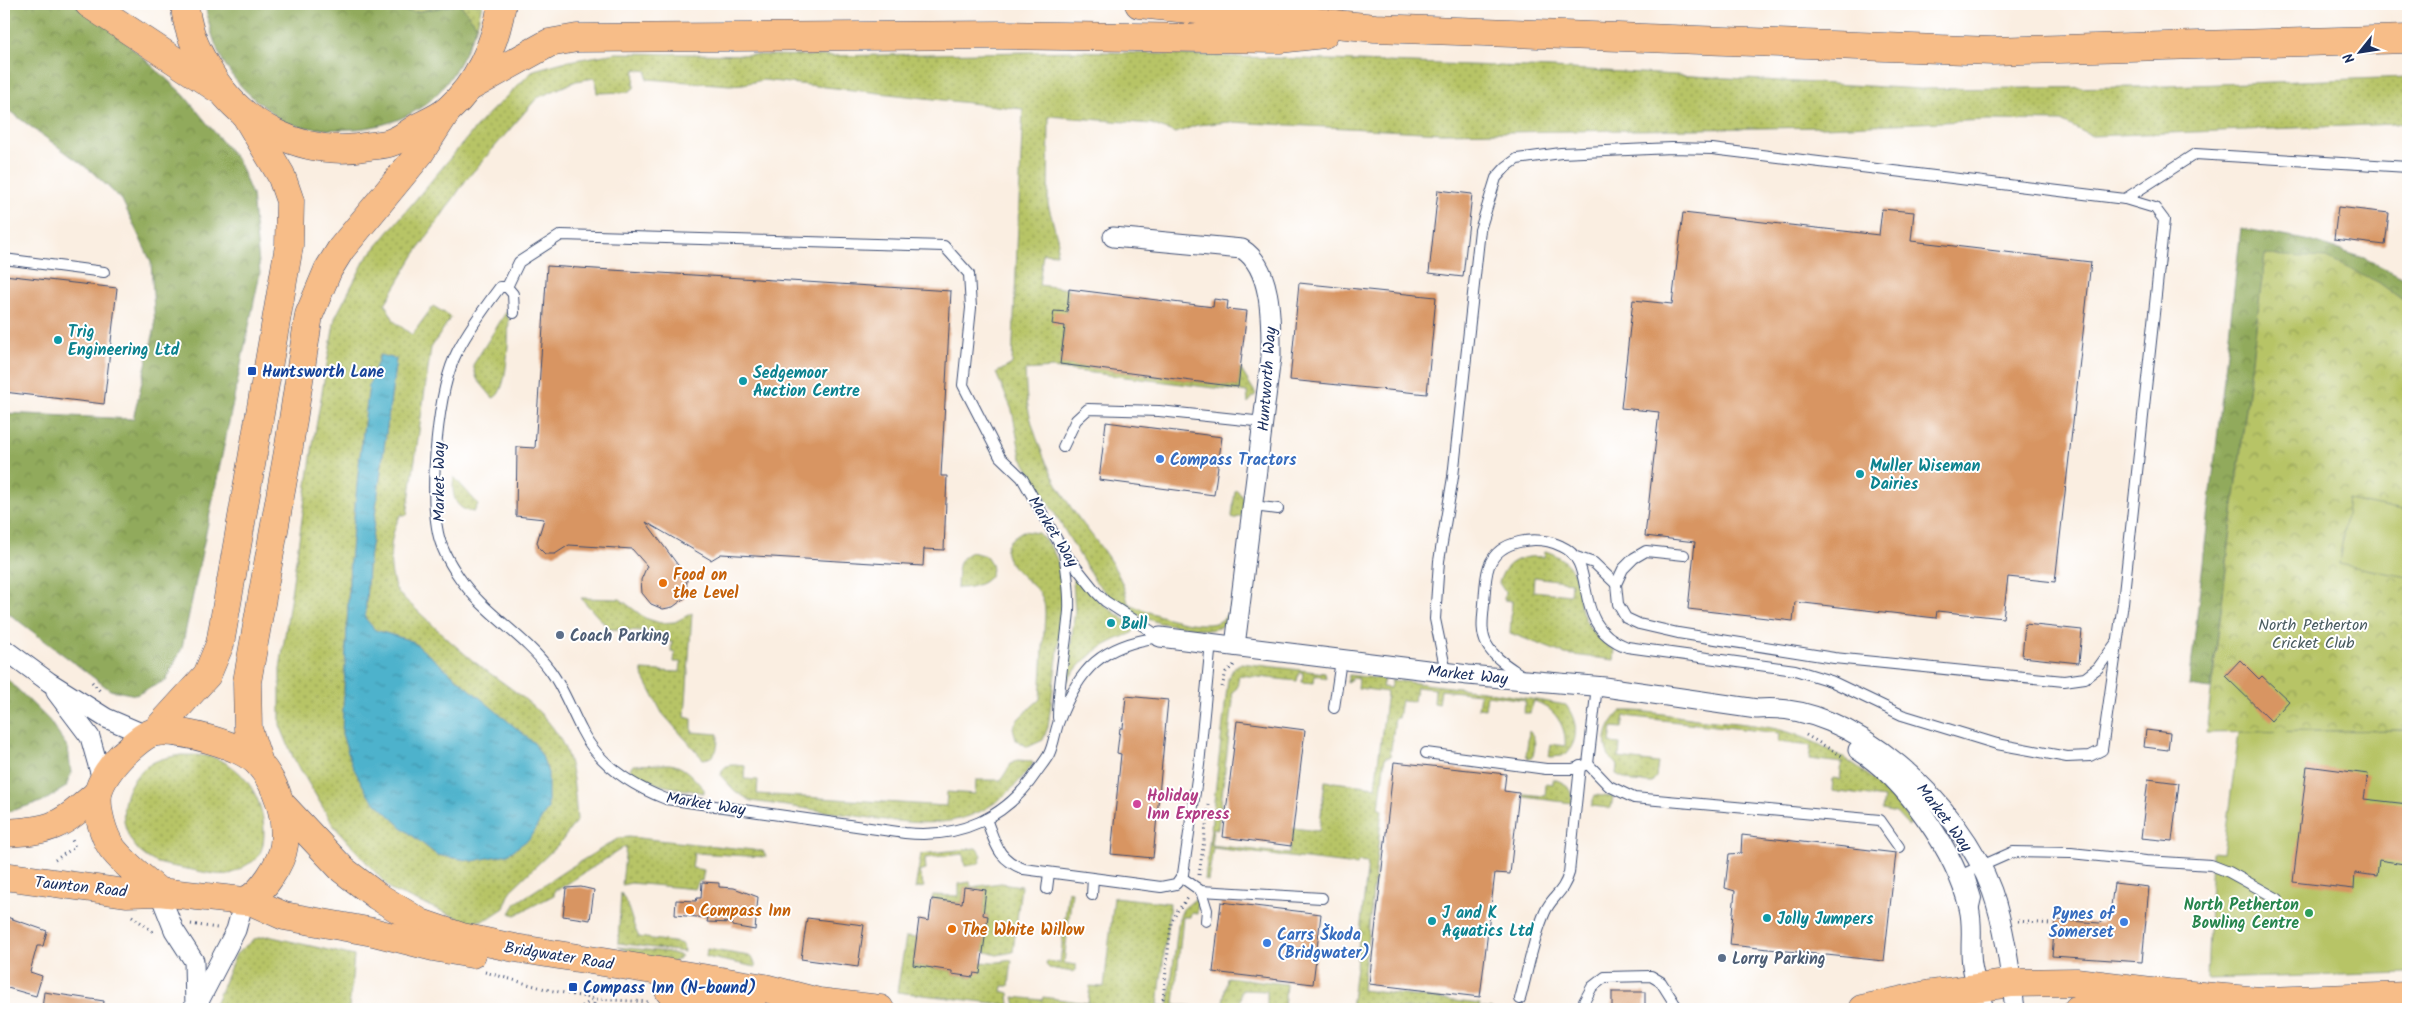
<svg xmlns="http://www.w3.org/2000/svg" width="2412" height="1013" font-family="Kalam,sans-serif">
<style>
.grass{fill:url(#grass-dots);stroke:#697a62;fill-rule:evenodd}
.forest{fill:url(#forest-crowns);stroke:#566c5c}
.park{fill:url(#park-crowns);stroke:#697a62}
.pitch{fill:#b7c466;stroke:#697a62}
.water{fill:url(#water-ripples);stroke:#347095}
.building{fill:#d89562}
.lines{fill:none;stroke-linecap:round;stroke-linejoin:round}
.service-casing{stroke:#3c4c72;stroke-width:12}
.minor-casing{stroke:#3c4c72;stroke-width:21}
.primary-casing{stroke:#3c4c72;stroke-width:29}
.motorway-casing{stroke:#3c4c72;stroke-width:29}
.path{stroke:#3c4c72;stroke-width:3;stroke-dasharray:1 4;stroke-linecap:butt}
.service{stroke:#fff;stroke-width:10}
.minor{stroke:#fff;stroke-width:19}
.primary{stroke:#f7bd88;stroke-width:28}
.motorway{stroke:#f7bd88;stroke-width:28}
.culture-dot{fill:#0f9aa8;stroke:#fff;stroke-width:2}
.transit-dot{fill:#1a4fb4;stroke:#fff;stroke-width:2}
.shop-dot{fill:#3f7fe0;stroke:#fff;stroke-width:2}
.food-dot{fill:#e8710a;stroke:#fff;stroke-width:2}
.service-dot{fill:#5c6f8a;stroke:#fff;stroke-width:2}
.hotel-dot{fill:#d1479c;stroke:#fff;stroke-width:2}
.leisure-dot{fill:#2e9e5b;stroke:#fff;stroke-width:2}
.labels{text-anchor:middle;stroke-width:4;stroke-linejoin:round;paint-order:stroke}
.culture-label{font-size:16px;font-weight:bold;fill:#0d838f;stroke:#fff;text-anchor:start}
.transit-label{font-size:16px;font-weight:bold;fill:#164399;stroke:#fff;text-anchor:start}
.street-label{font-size:16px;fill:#1b2f5e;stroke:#fff}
.shop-label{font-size:16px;font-weight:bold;fill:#366cbe;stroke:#fff;text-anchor:start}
.food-label{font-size:16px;font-weight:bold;fill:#c56008;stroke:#fff;text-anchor:start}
.park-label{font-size:16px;fill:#4a5c60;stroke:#fff}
.service-label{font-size:16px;font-weight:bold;fill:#4e5e75;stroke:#fff;text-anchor:start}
.hotel-label{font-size:16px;font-weight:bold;fill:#b23c85;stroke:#fff;text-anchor:start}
.leisure-label{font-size:16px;font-weight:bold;fill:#27864d;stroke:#fff;text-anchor:end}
</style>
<defs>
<pattern id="grass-dots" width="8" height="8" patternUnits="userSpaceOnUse" patternTransform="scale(1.25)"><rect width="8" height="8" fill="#b7c466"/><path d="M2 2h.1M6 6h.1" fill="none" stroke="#94a057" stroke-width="1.8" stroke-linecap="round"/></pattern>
<pattern id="forest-crowns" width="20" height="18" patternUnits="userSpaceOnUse" patternTransform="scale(1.25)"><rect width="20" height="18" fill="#91aa5b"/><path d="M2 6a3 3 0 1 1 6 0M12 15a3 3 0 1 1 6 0" fill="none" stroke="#768b4e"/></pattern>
<pattern id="park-crowns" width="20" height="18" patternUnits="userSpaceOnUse" patternTransform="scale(1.25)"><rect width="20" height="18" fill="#b7c466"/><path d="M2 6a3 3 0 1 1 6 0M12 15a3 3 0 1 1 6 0" fill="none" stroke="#94a057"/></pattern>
<pattern id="water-ripples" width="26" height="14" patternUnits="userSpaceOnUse" patternTransform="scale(1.25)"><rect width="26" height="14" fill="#4db2cc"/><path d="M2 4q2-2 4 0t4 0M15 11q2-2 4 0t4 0" fill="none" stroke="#3f91a9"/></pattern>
</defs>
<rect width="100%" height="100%" fill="#fff"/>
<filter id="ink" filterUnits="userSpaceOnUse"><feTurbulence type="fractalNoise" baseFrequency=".02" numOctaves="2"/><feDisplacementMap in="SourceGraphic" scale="10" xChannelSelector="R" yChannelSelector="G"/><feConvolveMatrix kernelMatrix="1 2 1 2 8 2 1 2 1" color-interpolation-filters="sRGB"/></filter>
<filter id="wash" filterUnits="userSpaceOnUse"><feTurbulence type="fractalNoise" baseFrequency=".0096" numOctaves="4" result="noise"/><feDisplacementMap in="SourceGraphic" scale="20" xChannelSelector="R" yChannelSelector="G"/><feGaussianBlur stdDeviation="1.12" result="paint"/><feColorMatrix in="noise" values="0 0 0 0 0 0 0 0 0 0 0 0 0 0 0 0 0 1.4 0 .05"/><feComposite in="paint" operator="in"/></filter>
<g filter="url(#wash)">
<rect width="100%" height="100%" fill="#faeee1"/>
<g class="grass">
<path d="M326 4H454L416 12Z"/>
<path d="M460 4H482L477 26Z"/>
<path d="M1077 51 1553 68 1920 89 2138 87 2408 77V121L2396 124 2092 136 2061 121 1988 120 1824 127 1442 133 1230 122 1197 125 1176 133 1151 124 1049 116 1048 204 1058 241 1056 254 1043 253 1039 285 1069 289 1060 364 1238 387 1240 368 1256 394 1248 403 1247 392 1052 368 1025 370C1026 384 1026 399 1029 412 1037 446 1053 480 1072 509 1093 539 1121 566 1128 603 1146 613 1199 630 1218 622 1226 618 1229 612 1231 604L1229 621 1218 628 1209 630 1159 623 1135 614 1114 601 1095 581 1021 457 1012 410 996 373 1012 364 1023 109 763 80 743 84 730 85 647 79V71L635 69 634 88 628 92 597 93 595 78 576 81 537 98 466 180 413 257 385 304 395 322 412 335 433 306 451 317 431 348 407 515H401C388 534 387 573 398 593 423 615 446 639 472 660 505 686 548 708 565 749 574 771 575 796 577 820L561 842 511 890 504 908 489 918 471 923 392 891 334 826 293 757 280 725V669L313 444 335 318 365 260 483 119 534 70 563 62 616 53 834 56ZM380 355 396 359 368 567 365 618 375 630 412 641 533 743 542 756 473 861 437 855 404 829 368 795 342 734 350 562 359 464 369 386Z"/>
<path d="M506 312 509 319C508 334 509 394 493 398L477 379 473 365Z"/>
<path d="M454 477 478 504 474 512C454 510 451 494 454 477Z"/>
<path d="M1237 490 1244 499 1242 516 1233 519 1232 516 1235 491Z"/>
<path d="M1023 531 1038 533C1074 563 1062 617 1057 658 1054 681 1051 704 1048 727L1043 740 1028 747 1016 740 1013 727 1019 718 1040 699 1045 614C1045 606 1044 599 1039 592 1023 574 983 552 1023 531Z"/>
<path d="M1545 551C1561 555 1576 569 1578 586 1579 592 1578 599 1580 605 1585 625 1597 640 1615 650L1614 660 1565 654 1510 633 1512 601 1504 600 1505 592 1499 583C1505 560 1523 555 1544 557ZM1534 577 1571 582 1570 595 1533 591Z"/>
<path d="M972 552 986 556C1004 578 976 589 957 588 958 573 956 557 972 552Z"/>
<path d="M1075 578 1101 603 1131 624 1135 630 1131 634C1103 643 1082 658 1066 683L1075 611 1073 580Z"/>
<path d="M581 598 620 599 645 618 660 623 675 622 692 613 685 717 692 719V732L718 734C718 746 718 758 703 759L662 713 642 674V670L680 672 681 662H674L675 652 671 651 672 642 660 641V632L609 629Z"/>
<path d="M1241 663 1325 673 1326 679 1315 674 1314 683 1302 682 1303 673 1299 672 1297 681 1239 675 1237 688 1232 692 1233 701 1218 829 1213 828 1211 845 1289 854 1293 828 1319 831 1325 781 1375 787 1387 692 1358 688 1359 679 1353 678 1347 682 1349 675 1384 679 1382 687 1390 688 1392 680 1483 691 1566 705C1577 720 1580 738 1567 753L1562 756 1549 757 1551 744 1565 746C1567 725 1553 707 1534 701L1530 713H1524L1525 700 1487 695 1485 709 1478 708 1480 694 1441 690 1439 704 1434 703 1435 689 1416 687 1414 701 1401 700 1398 718H1395L1390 757H1385L1379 809 1382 810 1362 990 1480 1004 1479 1008 1493 1009H1351L1368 863 1358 862 1357 865 1213 848 1208 881 1205 880 1228 679 1233 669Z"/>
<path d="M1621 711C1649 710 1677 717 1705 720 1733 723 1761 724 1788 732 1836 747 1885 782 1912 824L1908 826 1896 813 1882 810 1884 798 1832 791 1833 778 1840 779 1842 763 1809 759 1811 746 1778 742 1779 733 1624 716 1622 728 1612 727 1610 743 1620 744 1619 758 1658 763 1656 777 1651 783 1632 782 1616 774 1617 765C1598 749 1605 727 1621 711Z"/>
<path d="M1529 731C1537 738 1535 747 1533 756L1529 759 1526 755Z"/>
<path d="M181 755C190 755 199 755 208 756 243 764 264 798 264 832 264 843 262 856 252 862 245 865 236 873 229 874 216 876 200 871 187 869 178 867 167 866 158 863 117 847 112 793 146 767 156 759 169 757 181 755Z"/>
<path d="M1017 760 1032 761 1033 764C982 833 934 827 857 816 822 811 787 806 751 801L735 791 721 776C722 762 734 765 745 766L744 779 758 780 757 794 946 806 947 792 975 794 976 780H1001L1011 764Z"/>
<path d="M667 764C684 764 693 778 704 789V793L660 785 632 773 630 769 633 765Z"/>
<path d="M1553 779C1566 782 1573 790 1572 803L1524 797V794L1545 796 1546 783 1553 784Z"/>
<path d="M1595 795 1613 797 1611 808 1591 806Z"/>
<path d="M629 837 763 851 766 857 694 853 692 868 704 870 702 881H699L695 889 631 883 622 885 626 846 559 889H555L554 895 515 915 510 913 516 903 568 869 619 838Z"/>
<path d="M976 848 982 855 979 864 965 866 963 854 925 858 926 870 919 872 924 887 915 889 921 854Z"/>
<path d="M970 882 971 887 1001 883 1021 886 1013 952 997 955 983 951 988 916 983 915 986 890 964 887 962 903 932 899 933 895 959 896V884Z"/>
<path d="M1068 891 1072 892 1064 963 1076 965V969L1073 972 1049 968 1046 965 1047 961 1060 963Z"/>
<path d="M621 893C630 907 631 922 639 937L679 943 683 945 684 952 618 943Z"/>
<path d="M1114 897 1170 903 1158 1005 1168 1007 1179 918 1183 909 1195 899 1198 901 1197 914 1191 913 1190 917H1183L1174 1004 1214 1009H1047L1016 1006 1014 997 1042 1000 1043 997 1088 1003 1090 986 1104 987Z"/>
<path d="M268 936 354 956 349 1009H213L236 954 254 939Z"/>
<path d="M906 937 917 938 913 965 952 971V974L973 977 981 962 991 963 1012 960 1009 986H1003L1002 991 1009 993 1010 1005 897 992Z"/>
<path d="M618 947 668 952 682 956 672 963 652 960Z"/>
<path d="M707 949 749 956 754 960 756 967 706 957Z"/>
<path d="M1227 977 1286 984 1284 1009H1267V991L1241 990 1240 1009H1222Z"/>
</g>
<g class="forest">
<path d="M4 4H76L112 29 184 95 238 161 252 195 260 273 182 648 166 680 136 695 110 690 4 610V413L133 419 155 327 151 262 122 200 91 171 4 107Z"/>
<path d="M205 4H326L416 12 460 4 477 26C466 51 454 78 434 97 413 117 383 127 355 129 331 130 310 130 287 123 280 121 272 113 266 108 227 80 213 50 205 4Z"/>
<path d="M2241 228 2310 241 2364 258 2408 280V304L2378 282 2265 255 2211 689 2189 686Z"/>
<path d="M4 676 49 720 68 748 71 773 66 787 44 801 4 813Z"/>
</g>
<path class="park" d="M2265 255 2326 258 2378 282 2408 304V730L2206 733Z"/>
<g class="pitch">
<path d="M2348 500 2408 512V577L2339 564Z"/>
<path d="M2408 730V973L2207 979 2212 852 2223 853 2239 732Z"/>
</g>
<path class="water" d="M380 355 396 359 368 567 365 618 375 630 412 641 534 743 542 756 548 773V808L529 839 508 854 473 861 437 855 404 829 368 795 352 765 342 734 350 562 359 464 369 386Z"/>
<g id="blocks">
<g class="building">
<path d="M1438 190 1472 194 1463 277 1429 273Z"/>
<path d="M2338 207 2389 213 2385 245 2334 239Z"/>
<path d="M1882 209 1914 212 1911 241 2091 262 2055 582 2008 577 2003 618 1937 611 1936 618 1795 602 1793 621 1688 609 1695 542 1645 536 1659 412 1621 408 1633 300 1672 304 1683 213 1879 235Z"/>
<path d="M547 266 951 291 941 476H947L944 550 924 549 923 566 721 554 711 560 646 522 686 576 687 580 685 598 673 607 663 609 651 604 642 593 641 580 647 566 632 549 569 545 555 554H545L539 548 537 542 544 519 516 516 517 447 535 448Z"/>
<path d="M4 275 117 288 104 404 4 392Z"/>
<path d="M1299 283 1436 297 1427 394 1290 380Z"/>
<path d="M1069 289 1213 307 1214 299 1228 301 1227 309 1247 311 1238 387 1060 364 1065 326 1052 324 1054 311 1067 312Z"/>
<path d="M1106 422 1222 437 1214 495 1099 480Z"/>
<path d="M2025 624 2082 630 2079 663 2022 657Z"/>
<path d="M2240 660 2259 679 2262 676 2289 701 2271 721 2225 676Z"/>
<path d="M1126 696 1168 700 1153 858 1111 854 1121 754 1117 753 1120 728H1123Z"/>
<path d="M1237 721 1305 730 1291 846 1223 837Z"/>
<path d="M2146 730 2170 733 2168 750 2144 747Z"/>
<path d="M1394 762 1506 774 1504 791 1519 793 1510 874 1495 873 1480 997 1369 984Z"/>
<path d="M2307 766 2368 774 2364 799 2408 804V855H2405L2404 864 2379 860 2377 876 2355 873 2354 889 2293 882Z"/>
<path d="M2148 779 2179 783 2172 841 2141 838Z"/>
<path d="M1742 835 1896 853 1884 961 1730 945 1735 891 1725 888 1729 854 1741 853Z"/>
<path d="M702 882 719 883V887L734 888 758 897 755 930 732 926 733 923 707 922 708 918 675 915 676 900 696 901 697 898H701Z"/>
<path d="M2114 883 2149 887 2142 962 2052 956 2055 920 2100 923 2110 914Z"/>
<path d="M581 887 594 890 590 920 563 916 566 888Z"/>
<path d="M964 887 986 890 983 915 988 916 980 974 974 973 973 977 952 974V971L913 965 919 919 929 921 932 899 962 903Z"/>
<path d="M1221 902 1321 914 1313 984 1213 972Z"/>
<path d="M4 916 47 931 43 946H37L30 972 42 976 36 996 4 987Z"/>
<path d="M807 918 864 925 858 967 801 959Z"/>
<path d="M44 992 104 1001 103 1009H42Z"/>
<rect x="1612" y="992" width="33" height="17"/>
</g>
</g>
</g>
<g filter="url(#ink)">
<use href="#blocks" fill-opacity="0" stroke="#3c4c72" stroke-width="1"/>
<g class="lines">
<defs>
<g id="service">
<path d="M2125 199 2195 154 2408 167"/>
<path d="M4 259 104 272"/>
<path d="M507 287 519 262 561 235 944 246 969 274 971 308 963 385 1000 457 1022 478 1064 552 1096 592 1105 601 1160 637C1102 645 1079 668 1059 721 1055 731 1054 744 1049 754 1046 760 1040 767 1036 773 1006 818 959 839 905 833L666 799C630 785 598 764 581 729 570 708 563 687 549 669 523 634 483 613 459 577 450 564 441 548 438 533 429 489 437 390 458 350 469 329 485 307 500 287H507L513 294 514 313"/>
<path d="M1063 447 1076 420 1088 409 1159 411 1264 422"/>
<path d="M1253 506 1278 509"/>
<path d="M1684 555 1646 551 1634 558 1623 569 1616 584 1618 604 1626 618 1639 624 1678 633 1834 658 2064 681 2085 678 2098 668 2116 643"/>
<path d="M1576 557 1594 563 1616 584"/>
<path d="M1446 672 1435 619 1439 561 1453 477 1480 230 1496 178 1506 167 1517 159 1561 153 1672 148 1712 149 2125 199 2155 208 2164 220 2123 603 2102 750 2090 756 2067 757 1997 744 1902 715 1831 681 1795 670 1627 647C1567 624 1601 563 1561 546 1538 535 1499 539 1489 566 1485 577 1485 592 1484 604 1483 617 1480 632 1487 645 1495 659 1510 667 1524 677"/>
<path d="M1334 708 1341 660"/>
<path d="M1058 718C1058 682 1066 647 1069 611 1070 592 1067 572 1064 553"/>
<path d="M1426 753 1546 769H1573L1588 764 1597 686"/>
<path d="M1588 764 1609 786 1634 798 1880 820 1899 847"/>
<path d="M986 819C996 844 997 859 1024 869L1161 887 1176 884 1183 874 1199 765 1211 642"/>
<path d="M1181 877 1201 891 1322 898"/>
<path d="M1047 889 1049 873"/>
<path d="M1201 891 1207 910 1206 921"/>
<path d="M1092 895 1093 878"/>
<path d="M1973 911 1976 898 1968 872 2013 852 2071 853 2146 861 2211 865 2229 872 2278 899"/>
<path d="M1520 999C1528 970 1533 939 1545 912 1552 896 1563 894 1569 873L1580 766"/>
<path d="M1580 1009 1592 987 1605 977 1651 976 1661 982 1678 1009"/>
</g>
<g id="minor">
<path d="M1113 237 1242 249C1273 268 1271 324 1271 357L1235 646"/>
<path d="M1160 637 1468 675 1605 687 1757 709C1853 700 1961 806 1992 891 2005 928 2010 970 2015 1009"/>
<path d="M4 649 49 682 106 718 148 736"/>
<path d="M56 692 90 737 103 783"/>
<path d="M1858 750C1906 780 1956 853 1969 908 1974 928 1969 946 1972 965 1974 980 1980 995 1984 1009"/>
<path d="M159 892 174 930 194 961 195 1009"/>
<path d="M196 1007 236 930 244 901"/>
</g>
<g id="primary">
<path d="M185 4C186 27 195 48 207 68 238 125 304 159 370 146 377 145 385 145 392 142 401 139 410 132 418 127 428 122 440 117 448 110 479 82 495 45 502 4"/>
<path d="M155 732 207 675 220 644 289 246 290 201 281 175 246 116"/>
<path d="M259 763 248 729 247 682 289 446 309 315 328 270 341 249 420 153 447 111"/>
<path d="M282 805 343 870 377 896 421 923 462 937 515 948 765 988 819 1002 880 1009"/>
<path d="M4 833C55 831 61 825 98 793"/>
<path d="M4 876 126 893 159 892 244 901C261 896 282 862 284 845 287 816 278 786 259 764 243 745 181 729 156 732 144 733 131 748 122 755 113 764 100 781 98 794 96 810 103 835 112 848 125 865 143 878 159 892"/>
<path d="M248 900 284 916 373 932 433 947 472 954"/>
<path d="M669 991 753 1009"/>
<path d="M2242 1002 2408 996"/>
<path d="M1862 1009 1931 994 2012 983 2076 982 2168 993 2260 1001"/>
<path d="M2078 1009 2164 1007"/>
</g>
<g id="motorway">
<path d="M89 4 218 89"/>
<path d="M1139 4 1375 28 1992 51 2408 39"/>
<path d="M470 87 549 43 577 38 1001 35 1279 39 1324 34"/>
</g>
</defs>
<use href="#service" class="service-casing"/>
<use href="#minor" class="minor-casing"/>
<use href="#primary" class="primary-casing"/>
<use href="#motorway" class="motorway-casing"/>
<g class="path">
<path d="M92 682 100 691"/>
<path d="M1222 687 1226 672 1234 665"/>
<path d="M1806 735 1842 756"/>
<path d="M55 860 75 847 72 840"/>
<path d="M1199 875 1209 805"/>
<path d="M132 916 155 933"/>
<path d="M2018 921 2050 924"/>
<path d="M191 924 217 928"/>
<path d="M485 972 549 990 595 999 650 1002"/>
<path d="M578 1009 594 999"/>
<path d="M593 1009 595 999"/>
<path d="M1162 1009 1171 923 1178 910 1188 898"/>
<path d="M1823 1009 1842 1005"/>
</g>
<use href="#service" class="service"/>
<use href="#minor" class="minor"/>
<use href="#primary" class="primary"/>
<use href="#motorway" class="motorway"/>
</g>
</g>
<g class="culture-dot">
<circle cx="58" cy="340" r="5"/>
<circle cx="743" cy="381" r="5"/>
<circle cx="1860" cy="474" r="5"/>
<circle cx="1111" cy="623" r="5"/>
<circle cx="1767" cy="918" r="5"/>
<circle cx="1432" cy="921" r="5"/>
</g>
<g class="transit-dot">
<rect x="247" y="366" width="10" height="10" rx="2.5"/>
<rect x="568" y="982" width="10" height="10" rx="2.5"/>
</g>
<g class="shop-dot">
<circle cx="1160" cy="459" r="5"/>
<circle cx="2124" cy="922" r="5"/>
<circle cx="1267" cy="943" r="5"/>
</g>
<g class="food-dot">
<circle cx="663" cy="583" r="5"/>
<circle cx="690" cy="910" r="5"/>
<circle cx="952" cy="929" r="5"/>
</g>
<g class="service-dot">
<circle cx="560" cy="635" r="5"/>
<circle cx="1722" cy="958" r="5"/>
</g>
<circle class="hotel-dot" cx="1137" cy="804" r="5"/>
<circle class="leisure-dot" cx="2309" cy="913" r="5"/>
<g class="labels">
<g class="culture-label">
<text x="68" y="337">Trig<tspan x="68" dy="18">Engineering Ltd</tspan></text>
<text x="753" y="378">Sedgemoor<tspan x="753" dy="18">Auction Centre</tspan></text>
<text x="1870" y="471">Muller Wiseman<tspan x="1870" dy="18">Dairies</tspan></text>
<text x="1121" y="629">Bull</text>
<text x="1442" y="918">J and K<tspan x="1442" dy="18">Aquatics Ltd</tspan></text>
<text x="1777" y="924">Jolly Jumpers</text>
</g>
<g class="transit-label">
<text x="262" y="377">Huntsworth Lane</text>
<text x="583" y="993">Compass Inn (N-bound)</text>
</g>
<g class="street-label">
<text transform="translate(1266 379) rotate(-86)" y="6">Huntworth Way</text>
<text transform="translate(438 482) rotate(-90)" y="6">Market Way</text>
<text transform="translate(1054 531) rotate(58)" y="6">Market Way</text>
<text transform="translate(1468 674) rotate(6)" y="6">Market Way</text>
<text transform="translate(706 803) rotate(9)" y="6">Market Way</text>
<text transform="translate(1945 817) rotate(53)" y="6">Market Way</text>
<text transform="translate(81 886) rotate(6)" y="6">Taunton Road</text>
<text transform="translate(559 955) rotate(9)" y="6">Bridgwater Road</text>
</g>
<g class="shop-label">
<text x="1170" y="465">Compass Tractors</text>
<text x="2114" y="919" text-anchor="end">Pynes of<tspan x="2114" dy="18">Somerset</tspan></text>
<text x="1277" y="940">Carrs Škoda<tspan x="1277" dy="18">(Bridgwater)</tspan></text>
</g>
<g class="food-label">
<text x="673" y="580">Food on<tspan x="673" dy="18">the Level</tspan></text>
<text x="700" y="916">Compass Inn</text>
<text x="962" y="935">The White Willow</text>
</g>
<g class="park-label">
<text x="2313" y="630">North Petherton<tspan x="2313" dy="18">Cricket Club</tspan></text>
</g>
<g class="service-label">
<text x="570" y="641">Coach Parking</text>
<text x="1732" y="964">Lorry Parking</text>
</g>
<g class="hotel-label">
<text x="1147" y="801">Holiday<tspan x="1147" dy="18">Inn Express</tspan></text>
</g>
<g class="leisure-label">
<text x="2299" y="910">North Petherton<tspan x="2299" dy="18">Bowling Centre</tspan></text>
</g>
</g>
<rect width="2412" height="1013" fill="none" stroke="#fff" stroke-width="20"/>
<g transform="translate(2360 52) rotate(240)" stroke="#ffffff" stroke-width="4" paint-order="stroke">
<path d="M0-4L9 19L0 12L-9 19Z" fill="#1b2f5e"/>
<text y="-8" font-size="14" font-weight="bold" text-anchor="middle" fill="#1b2f5e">N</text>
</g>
</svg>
